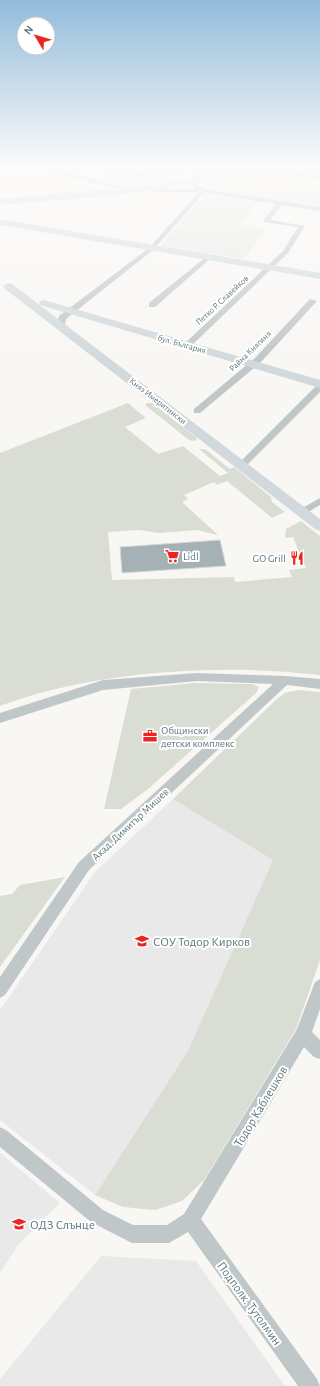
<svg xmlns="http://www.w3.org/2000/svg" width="320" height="1386" font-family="'Alegreya Sans',sans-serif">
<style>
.built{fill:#e8e9e8}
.green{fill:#d9ddd3}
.building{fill:#a4b2b5;stroke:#d9d9d7}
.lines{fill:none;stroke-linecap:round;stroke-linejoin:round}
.street{fill:#c0c7c9;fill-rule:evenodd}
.secondary{fill:#d2d9dc;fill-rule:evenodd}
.labels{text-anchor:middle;stroke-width:4;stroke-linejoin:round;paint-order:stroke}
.far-street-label{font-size:9px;fill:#617a81;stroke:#fff}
.poi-label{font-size:11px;fill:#617a81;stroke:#fff;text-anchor:start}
.street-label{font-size:11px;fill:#617a81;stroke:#fff}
.near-poi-label{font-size:13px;fill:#617a81;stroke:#fff;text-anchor:start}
.near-street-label{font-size:13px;fill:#617a81;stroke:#fff}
</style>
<rect width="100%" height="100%" fill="#f8f7f4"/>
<g class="built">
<path d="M94 168H163L187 175 171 180 158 182 143 177 127 184 106 178 113 175Z"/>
<path d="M233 168H247L275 177 320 184V206L225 192 198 182Z"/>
<path d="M205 195 258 202 241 225 266 229 244 259 160 246Z"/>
<path d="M173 799 273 860 188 1051 95 1195 0 1120V1010L95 872Z"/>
<path d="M0 1153 60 1203 18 1245 0 1273Z"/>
<path d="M101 1256 196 1261 285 1386H0V1379Z"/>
</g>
<g class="green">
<path d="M128 403 146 418 125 427 158 454 183 446 220 476 228 473 199 449H205L230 469 234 467 271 497 272 502 285 512 272 518 227 481 217 485 214 482 184 495 188 499 182 502 218 535 197 530 158 533 139 530 108 532 112 580 234 577 235 582 292 577 289 570 306 568 293 537 285 538 286 529 301 521 320 536V675C222 663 93 671 0 706V453Z"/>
<path d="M147 403H152L197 438 196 441 189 440 145 405Z"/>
<path d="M195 683 252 684 259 687 256 693 148 789 121 809H104L131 689Z"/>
<path d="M298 690 320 692V960L296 1029 204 1180 182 1201 155 1210 123 1207 95 1195 188 1051 273 860 173 799 277 699 285 693Z"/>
<path d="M65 877 0 967V896L12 894 20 885Z"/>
</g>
<g class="building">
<path d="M125 168H165L143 178Z"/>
<path d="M220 540 226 566 122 573 120 547Z"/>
</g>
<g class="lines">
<g class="street">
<path d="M47 168H55L114 185 135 189C127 194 56 174 47 168Z"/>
<path d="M266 168C281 167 304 174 320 176V180L301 178Z"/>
<path d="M195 177 198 179 197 185 205 189 320 207V211L282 205 270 220 305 226 288 253 190 347 183 345 283 251 298 227 264 222 263 221 276 204 204 193 153 250 66 319 65 324 70 330 63 332 57 324 59 316 149 248 198 193 145 191 143 190V188L195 189 190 183Z"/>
<path d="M206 257 211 258 155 307H149V303Z"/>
<path d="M310 299 317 301 261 362 200 413H194V409L255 358Z"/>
<path d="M320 384V392L245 467H239V463L317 385Z"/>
<path d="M320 498V505L305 514H299L297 512 299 510Z"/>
<path d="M197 673 285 676 320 679V689L287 685 89 870 5 995 0 998V977L79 862 273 684 197 681 103 690 0 723V713L103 680Z"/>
<path d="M320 979V1009L312 1032 320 1040V1059L314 1057 304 1047 201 1219 317 1379 320 1386H298L188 1232 169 1243H132L126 1240 91 1222 0 1147V1127L6 1130 103 1210 133 1225H167L184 1214 297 1029 315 982Z"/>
</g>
<g class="secondary">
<path d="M215 168H225C201 193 41 201 0 205V199L159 184 192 177Z"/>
<path d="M0 219 320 273V279L0 225Z"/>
<path d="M8 283 12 284 320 519V531L315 529 4 288 3 286Z"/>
<path d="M44 300 320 380V388L40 305 39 303 40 301Z"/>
</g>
</g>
<linearGradient id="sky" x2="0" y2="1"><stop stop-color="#93bcdb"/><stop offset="0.46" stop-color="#fcfbfa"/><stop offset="1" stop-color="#fcfbfa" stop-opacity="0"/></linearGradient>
<rect width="320" height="362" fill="url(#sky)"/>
<defs>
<symbol id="supermarket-bare" viewBox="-9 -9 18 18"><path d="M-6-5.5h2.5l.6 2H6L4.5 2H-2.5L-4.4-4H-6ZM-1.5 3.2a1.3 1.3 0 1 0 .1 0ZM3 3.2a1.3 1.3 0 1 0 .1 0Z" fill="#eb2521" stroke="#fff" stroke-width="2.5" paint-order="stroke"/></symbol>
<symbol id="restaurant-bare" viewBox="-9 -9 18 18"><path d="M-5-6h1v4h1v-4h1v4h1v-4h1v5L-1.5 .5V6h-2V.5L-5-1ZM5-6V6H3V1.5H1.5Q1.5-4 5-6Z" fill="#eb2521" stroke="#fff" stroke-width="2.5" paint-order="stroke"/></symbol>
<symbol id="office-bare" viewBox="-9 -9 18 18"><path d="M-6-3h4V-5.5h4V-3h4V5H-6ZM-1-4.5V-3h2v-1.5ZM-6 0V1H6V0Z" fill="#eb2521" stroke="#fff" stroke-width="2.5" paint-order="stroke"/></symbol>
<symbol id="school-bare" viewBox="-9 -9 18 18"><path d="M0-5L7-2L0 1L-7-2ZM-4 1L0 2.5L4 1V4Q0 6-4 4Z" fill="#eb2521" stroke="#fff" stroke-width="2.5" paint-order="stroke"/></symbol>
</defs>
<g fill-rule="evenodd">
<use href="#supermarket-bare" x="162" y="546" width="20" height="20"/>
<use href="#restaurant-bare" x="287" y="548" width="20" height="20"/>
<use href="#office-bare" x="140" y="726" width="20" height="20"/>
<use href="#school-bare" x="132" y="931" width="20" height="20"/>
<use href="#school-bare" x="9" y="1214" width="20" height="20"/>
</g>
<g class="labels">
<g class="far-street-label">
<text transform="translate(222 300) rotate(-43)" y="3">Петко Р. Славейков</text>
<text transform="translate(182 344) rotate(16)" y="3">бул. България</text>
<text transform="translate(250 351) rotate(-44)" y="3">Райна Княгиня</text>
<text transform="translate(158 401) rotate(38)" y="3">Княз Имеритински</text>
</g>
<g class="poi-label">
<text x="183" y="560">Lidl</text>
<text x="286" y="562" text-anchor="end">GO Grill</text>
<text x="161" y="734">Общински<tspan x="161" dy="13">детски комплекс</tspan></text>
</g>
<g class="street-label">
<text transform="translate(130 824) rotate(-43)" y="4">Акад. Димитър Мишев</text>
</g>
<g class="near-poi-label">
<text x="153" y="946">СОУ Тодор Кирков</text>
<text x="30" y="1229">ОДЗ Слънце</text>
</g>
<g class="near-street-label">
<text transform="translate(260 1106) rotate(-59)" y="5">Тодор Каблешков</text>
<text transform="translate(250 1303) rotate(54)" y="5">Подполк. Тутолмин</text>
</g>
</g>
<g transform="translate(36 36) rotate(308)"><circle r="19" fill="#ffffff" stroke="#c0cacd"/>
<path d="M0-3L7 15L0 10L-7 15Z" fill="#eb2521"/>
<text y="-6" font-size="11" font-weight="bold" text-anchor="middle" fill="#617a81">N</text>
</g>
</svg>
